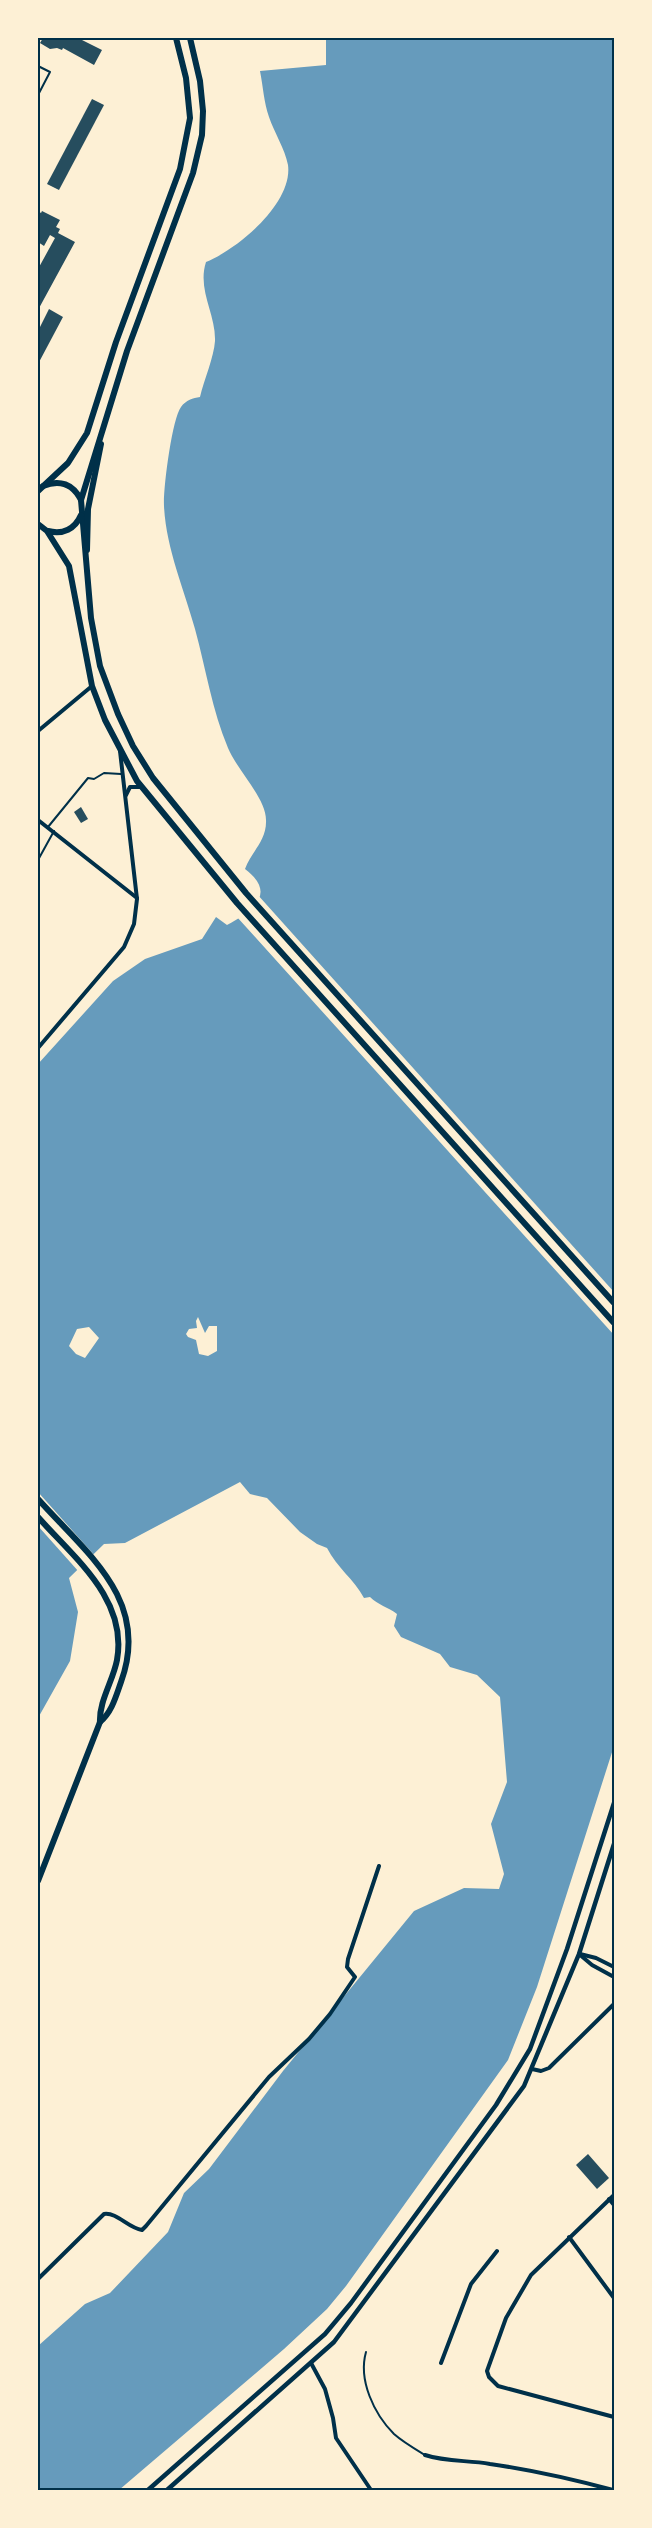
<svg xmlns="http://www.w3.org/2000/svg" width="652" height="2528" font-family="Inter,sans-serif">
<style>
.water{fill:#669bbc;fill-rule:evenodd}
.pier{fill:#fdf0d5}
.building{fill:#264d5e}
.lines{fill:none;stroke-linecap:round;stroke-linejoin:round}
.service{stroke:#003049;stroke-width:2}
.minor{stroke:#003049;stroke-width:4}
.tertiary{stroke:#003049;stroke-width:4.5}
.primary{stroke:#003049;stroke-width:6}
.neatline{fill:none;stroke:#003049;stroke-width:2}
</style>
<rect width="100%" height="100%" fill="#fdf0d5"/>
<path class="water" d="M326 38H614V1746L537 1987 508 2060 346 2286 327 2309 284 2349 119 2490H38V2346L85 2304 110 2293 168 2232 184 2193 209 2169 283 2071 414 1911 464 1888 499 1889 504 1874 491 1824 507 1782 500 1697 477 1675 450 1667 440 1654 401 1637 394 1626 397 1614C388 1607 378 1605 370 1597L364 1598C354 1579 337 1568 327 1548L317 1544 300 1532 267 1498 250 1494 240 1482 125 1543 104 1544 69 1578 78 1612 70 1661 38 1718V1064L113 981 145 959 202 939 216 917 227 925C252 911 278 894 245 869 251 852 267 841 266 820 266 798 237 770 228 748 212 710 206 669 195 629 184 589 166 548 164 506 163 489 172 419 181 407 186 400 193 398 200 397 204 380 214 357 215 341 216 314 197 290 206 262 238 249 293 203 288 165 285 149 274 132 269 117 264 103 263 86 260 71L326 65ZM198 1317 205 1333 209 1326H217V1351L208 1356 199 1354 196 1340 188 1337 186 1334 189 1329 197 1328 196 1321ZM89 1327 99 1338 85 1358 76 1354 69 1346 77 1329Z"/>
<g class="pier">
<path d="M257 894 614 1292V1335L237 917 249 910Z"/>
<path d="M38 1492 96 1557 79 1572 38 1526Z"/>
</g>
<g class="building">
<path d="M43 38H78L102 50 94 65 63 48 62 50 57 48 50 49 40 43Z"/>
<path d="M92 99 104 105 59 190 47 184Z"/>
<path d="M38 211 41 213 42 211 60 220 56 227 60 229 58 233 75 242 38 310V269L55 238 50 235 44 246 38 242Z"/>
<path d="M49 309 63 317 38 364V331Z"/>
<path d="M81 807 88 819 81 823 74 812Z"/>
<path d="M588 2154 609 2178 597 2189 576 2165Z"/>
</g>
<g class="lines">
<g class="service">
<path d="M38 66 50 72 38 95"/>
<path d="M48 827 88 778 94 779 104 773 121 774"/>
<path d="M38 860 54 831"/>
<path d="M366 2352C358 2380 374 2414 394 2434 403 2442 415 2449 425 2455"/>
</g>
<g class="minor">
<path d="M38 731 92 686"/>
<path d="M126 795 130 787H142"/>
<path d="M38 820 137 898"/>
<path d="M38 1048 124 947 134 924 137 899 120 751"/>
<path d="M579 1954 592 1965 614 1977"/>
<path d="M580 1954 596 1958 614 1967"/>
<path d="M532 2069 541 2071 549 2068 614 2004"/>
<path d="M614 2195 531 2275 506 2318 487 2371 489 2377 498 2386 614 2417"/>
<path d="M609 2199 614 2205"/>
<path d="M569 2237 614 2298"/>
<path d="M38 2279 104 2214C117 2212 128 2228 142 2230L146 2226 269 2077 309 2039 330 2014 355 1977 347 1967 348 1959 379 1866"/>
<path d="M311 2363 325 2389 333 2418 336 2438 371 2490"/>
<path d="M441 2363 471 2284 497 2251"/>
<path d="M425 2455C446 2462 468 2460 490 2464 532 2470 572 2479 613 2490"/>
</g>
<g class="tertiary">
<path d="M148 2490 325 2334 351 2303 496 2105 530 2049 567 1949 614 1803"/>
<path d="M167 2490 334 2342 524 2086 579 1954 614 1844"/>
</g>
<g class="primary">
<path d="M43 486C60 479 73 484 81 500L91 618 100 666 118 714 133 746 153 778 246 893 614 1303"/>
<path d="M38 491 68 463 87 433 116 342 180 169 190 118 186 78 176 38"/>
<path d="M81 500 127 351 193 173 202 135 203 111 200 81 190 38"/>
<path d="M38 524 47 531 69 566 92 686 105 720 137 781 237 903 614 1323"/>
<path d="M48 531C63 535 75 529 81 515"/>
<path d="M87 550 88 509 101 444"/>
<path d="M38 1499C87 1554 151 1600 121 1682 116 1696 112 1712 100 1722"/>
<path d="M38 1517C74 1558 128 1599 117 1660 113 1681 99 1701 100 1722L38 1881"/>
</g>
</g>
<rect width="652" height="2528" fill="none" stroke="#fdf0d5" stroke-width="78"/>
<rect x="39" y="39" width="574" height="2450" class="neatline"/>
</svg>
